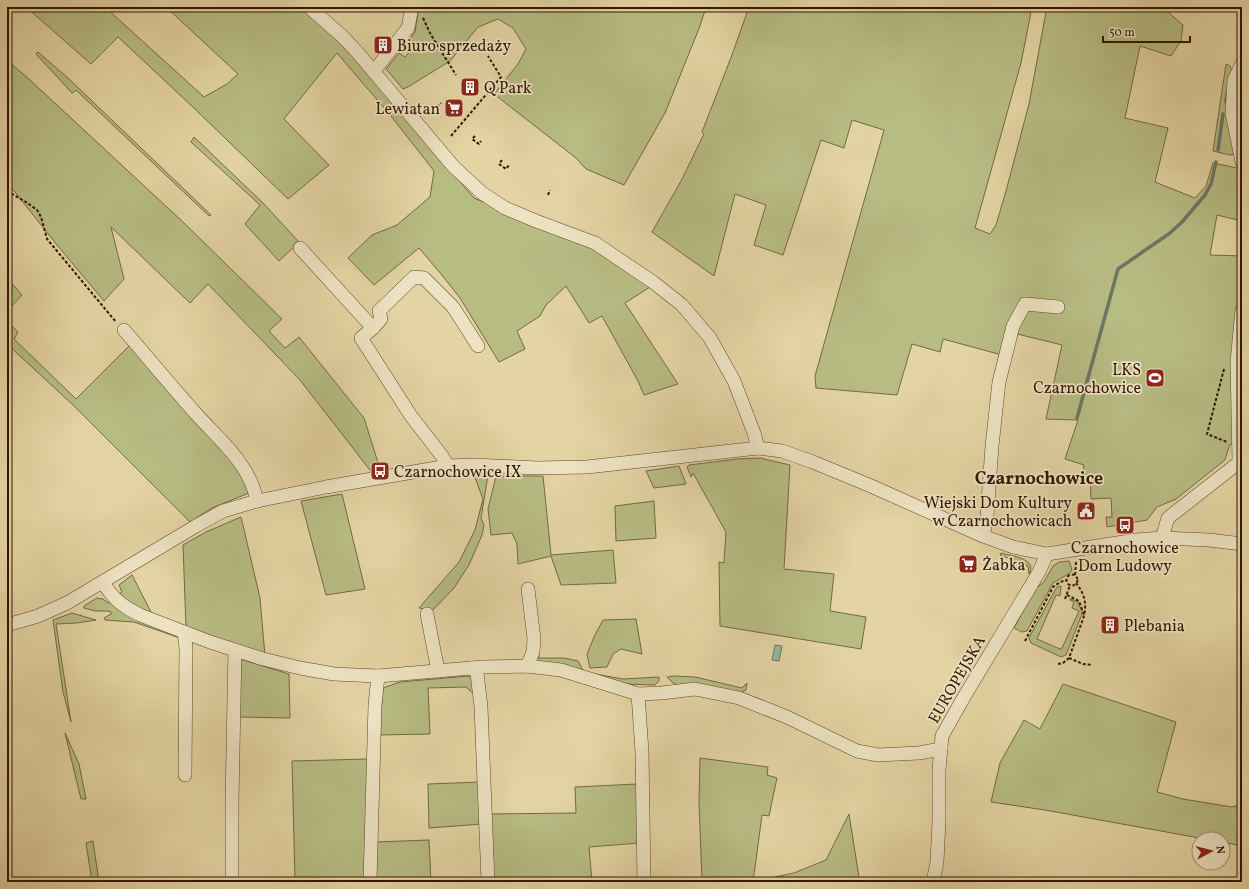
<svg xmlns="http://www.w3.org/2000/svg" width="1249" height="889" viewBox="0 0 1249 889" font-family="Vollkorn,serif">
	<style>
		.green { fill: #b7bc83; stroke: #746842 }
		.water { fill: #95b8a5; stroke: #6d7763 }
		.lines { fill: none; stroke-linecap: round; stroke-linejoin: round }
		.stream { stroke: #6d7763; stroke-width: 3.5 }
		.minor-casing { stroke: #5e4529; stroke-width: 14 }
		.path { stroke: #321500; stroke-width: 2; stroke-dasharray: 3 2; stroke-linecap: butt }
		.minor { stroke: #ede3c3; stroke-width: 13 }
		.labels { text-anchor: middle; stroke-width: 3.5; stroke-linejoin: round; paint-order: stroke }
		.poi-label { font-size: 16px; fill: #321500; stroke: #ede3c3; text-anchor: start }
		.street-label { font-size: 16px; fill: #321500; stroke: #ede3c3 }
		.quarter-label { font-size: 18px; font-weight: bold; fill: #321500; stroke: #ede3c3 }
	</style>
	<rect width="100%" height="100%" fill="#e4d4a3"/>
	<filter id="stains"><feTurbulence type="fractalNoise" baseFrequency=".005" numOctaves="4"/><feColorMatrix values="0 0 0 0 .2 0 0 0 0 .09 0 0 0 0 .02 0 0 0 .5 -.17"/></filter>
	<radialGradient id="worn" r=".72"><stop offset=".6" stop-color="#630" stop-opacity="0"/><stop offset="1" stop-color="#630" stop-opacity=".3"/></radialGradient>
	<g class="green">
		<path d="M 26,7 L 105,7 L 204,97 L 227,84 L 238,74 L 166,7 L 301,7 L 343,45 L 474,198 L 607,255 L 650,287 L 625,303 L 678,384 L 644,395 L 638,381 L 602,316 L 589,323 L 566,286 L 546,305 L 540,316 L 517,331 L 525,349 L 499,362 L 460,298 L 441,274 L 419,248 L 374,285 L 348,258 L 372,235 L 397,225 L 430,197 L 434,171 L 391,116 L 337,53 L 284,119 L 329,165 L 288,199 L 194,108 L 118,37 L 91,64 Z"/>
		<path d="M 419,7 L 706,7 L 700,26 L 665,113 L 624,185 L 586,169 L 576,158 L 494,94 L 518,64 L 526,49 L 513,28 L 498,19 L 478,27 L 450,61 L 408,87 L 403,89 L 386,69 L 399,53 L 405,57 L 416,44 L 410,39 L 415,32 Z"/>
		<path d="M 749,7 L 1032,7 L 1021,63 L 975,228 L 990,234 L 996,225 L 1006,191 L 1029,104 L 1047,7 L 1166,7 L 1169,13 L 1183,25 L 1181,41 L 1171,56 L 1140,46 L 1125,118 L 1168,128 L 1155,182 L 1195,198 L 1206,186 L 1213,163 L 1237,168 L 1242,186 L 1242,221 L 1217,215 L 1210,255 L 1242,256 L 1242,296 L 1235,361 L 1235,445 L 1230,444 L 1225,460 L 1176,499 L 1157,507 L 1147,520 L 1107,527 L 1106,517 L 1112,517 L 1111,498 L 1091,499 L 1090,476 L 1083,473 L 1084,465 L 1065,459 L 1078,420 L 1046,419 L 1062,345 L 1009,332 L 1002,355 L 943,339 L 940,352 L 912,344 L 897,395 L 816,388 L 815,376 L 884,130 L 852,120 L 844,148 L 821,140 L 783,255 L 754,245 L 766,205 L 735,194 L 714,276 L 652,232 L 681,181 L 704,134 L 702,132 L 732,55 Z"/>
		<path d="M 38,52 L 69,79 L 211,215 L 209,216 L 76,90 L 72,93 L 36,54 Z"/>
		<path d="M 7,60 L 30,80 L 183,222 L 282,319 L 269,331 L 285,348 L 299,337 L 364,418 L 381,472 L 373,474 L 300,380 L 208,284 L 190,303 L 111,227 L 124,279 L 104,301 L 57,245 L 7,182 Z"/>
		<path d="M 1226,64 L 1230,66 L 1232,72 L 1236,154 L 1230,155 L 1213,151 Z"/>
		<path d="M 194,137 L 263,203 L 299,242 L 279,261 L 245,224 L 260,205 L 191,142 Z"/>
		<path d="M 7,278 L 22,295 L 7,311 Z"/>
		<path d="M 7,321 L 18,332 L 14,339 L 76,399 L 131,344 L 245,471 L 249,493 L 212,508 L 190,522 L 72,404 L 7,344 Z"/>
		<path d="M 760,458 L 790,465 L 784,569 L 834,574 L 830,611 L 866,617 L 861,649 L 720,626 L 719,562 L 724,563 L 726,532 L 693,473 L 691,477 L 687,467 L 689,465 L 737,459 Z"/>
		<path d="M 679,466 L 686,484 L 654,488 L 646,471 Z"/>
		<path d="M 474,475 L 488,475 L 481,518 L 484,525 L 482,535 L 469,565 L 454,588 L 433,610 L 419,608 L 459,562 L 475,530 L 483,499 Z"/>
		<path d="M 496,476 L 543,476 L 551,555 L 613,550 L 616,583 L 561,585 L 551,556 L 518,564 L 517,544 L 512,533 L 491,535 L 488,509 Z"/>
		<path d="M 342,494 L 365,589 L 326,595 L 301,501 Z"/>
		<path d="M 654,501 L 656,538 L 616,541 L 615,506 Z"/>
		<path d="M 241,517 L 260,598 L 265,656 L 186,627 L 183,545 L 206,532 Z"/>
		<path d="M 1001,553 C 1011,556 1038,558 1029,574 L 1028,566 L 1000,555 Z"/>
		<path d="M 1069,561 L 1072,570 L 1070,573 L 1053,583 L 1027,631 L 1022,632 L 1014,628 L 1035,589 L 1044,582 L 1053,566 L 1059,562 Z"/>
		<path d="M 132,575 L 153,616 L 118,595 L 122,592 L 119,585 Z"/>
		<path d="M 1061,586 L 1060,596 L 1056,595 L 1037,639 L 1060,649 L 1062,648 L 1079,611 L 1072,608 L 1074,602 L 1070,600 L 1070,599 L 1077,601 L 1082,611 L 1082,614 L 1066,655 L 1061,657 L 1031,643 L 1029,638 L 1055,590 L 1057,587 Z"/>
		<path d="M 97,598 L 103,599 L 108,603 L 110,602 L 120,611 L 183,639 L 134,622 L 105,620 L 104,618 L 111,614 L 111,612 L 107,611 L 95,611 L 84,608 L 84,606 Z"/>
		<path d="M 72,613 L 96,620 L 77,623 L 56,624 L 71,722 L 63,692 L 53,620 Z"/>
		<path d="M 636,619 L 642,654 L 621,649 L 613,654 L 607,667 L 590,668 L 587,654 L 594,637 L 603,620 Z"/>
		<path d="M 538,648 L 539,658 L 564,658 L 578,661 L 584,672 L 623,679 L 659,677 L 659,681 L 655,685 L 625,684 L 538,663 L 536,660 Z"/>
		<path d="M 240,659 L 289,674 L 290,718 L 238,717 Z"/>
		<path d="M 468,676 L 471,677 L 476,696 L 466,687 L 428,688 L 430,734 L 379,735 L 383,688 L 400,682 Z"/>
		<path d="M 674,676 L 695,677 L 742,688 L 747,683 L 746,690 L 740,693 L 678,685 L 673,683 L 667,677 Z"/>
		<path d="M 1063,684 L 1176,722 L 1157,792 L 1183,799 L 1232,807 L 1242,804 L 1242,846 L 1223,842 L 1223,839 L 1205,839 L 1045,810 L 991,802 L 1000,763 L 1024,720 L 1040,729 Z"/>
		<path d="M 65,733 L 79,764 L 86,799 L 81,799 Z"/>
		<path d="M 700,758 L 768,767 L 767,775 L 777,778 L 769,816 L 762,815 L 753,882 L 702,882 L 699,803 Z"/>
		<path d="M 368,759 L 367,882 L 295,882 L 292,761 Z"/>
		<path d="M 480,782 L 482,824 L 429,828 L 428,784 Z"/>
		<path d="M 637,784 L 640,843 L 589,847 L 592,882 L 494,882 L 491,814 L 576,813 L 575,787 Z"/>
		<path d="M 849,814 L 859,877 L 859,882 L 769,882 L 770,878 L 794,873 L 826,860 Z"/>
		<path d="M 429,840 L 431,882 L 376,882 L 376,842 Z"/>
		<path d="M 93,841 L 99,882 L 92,882 L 86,843 Z"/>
	</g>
	<path class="water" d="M 775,645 L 782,646 L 779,661 L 772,660 Z"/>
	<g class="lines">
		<g class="stream">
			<path d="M 1226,102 L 1227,93"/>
			<path d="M 1218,150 L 1223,114"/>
			<path d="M 1077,418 L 1118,269 L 1170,233 L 1182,222 L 1205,195 L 1211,184 L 1216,162"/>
		</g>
		<defs>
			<g id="minor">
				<path d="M 309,7 L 342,36 L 358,53 L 453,166 L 482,193 L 505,208 L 536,221 L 595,243 L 653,282 L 682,305 L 710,338 L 734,381 L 754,433 L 758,448"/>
				<path d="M 1242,64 L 1234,80 L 1232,113 L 1242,162"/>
				<path d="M 374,71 L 408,28 L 412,7"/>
				<path d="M 300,248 L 373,328 L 361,338 L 411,416 L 442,456 L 448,466"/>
				<path d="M 373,328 L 381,319 L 379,311 L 414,277 L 424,278 L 453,307 L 478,346"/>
				<path d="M 124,330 C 149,359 173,388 198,416 C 222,442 250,465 257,501"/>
				<path d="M 1239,462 L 1237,362 L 1242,310"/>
				<path d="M 983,536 L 987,516 L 992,446 L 999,382 L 1013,326 L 1025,304 L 1058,307"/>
				<path d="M 1162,538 L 1168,518 L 1242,460"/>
				<path d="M 103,582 C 112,598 123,607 140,615 L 210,642 L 263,659 L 300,668 L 334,674 L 378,676 L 483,667 L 527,666 L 561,670 L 638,694 L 662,693 L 695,689 L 739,698 L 787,717 L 857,751 L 878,755 L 919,753 L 941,749"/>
				<path d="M 427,614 L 438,671"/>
				<path d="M 7,625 L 38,616 L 67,603 L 196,526 L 223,511 L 257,501 L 326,487 L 448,466 L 474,465 L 537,468 L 587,467 L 758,448 L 782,451 L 813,462 L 871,486 L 983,536 L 1013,547 L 1047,554 L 1136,540 L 1162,538 L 1209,540 L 1242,544"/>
				<path d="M 184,632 L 186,648 L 185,775"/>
				<path d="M 527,666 L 533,652 L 534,639 L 528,589"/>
				<path d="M 472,668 L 477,673 L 481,707 L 488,882"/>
				<path d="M 638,694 L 642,752 L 644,882"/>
				<path d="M 232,882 L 232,801 L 235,650"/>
				<path d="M 370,882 L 375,705 L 378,676"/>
				<path d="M 933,882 L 937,862 L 939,821 L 939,770 L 942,736 L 964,697 L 1039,572 L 1047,554"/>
			</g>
		</defs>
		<use href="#minor" class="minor-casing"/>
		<g class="path">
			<path d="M 423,18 L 431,35 L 456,75"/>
			<path d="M 437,107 L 441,103"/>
			<path d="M 451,136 L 501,77 L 488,56"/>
			<path d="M 475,136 L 472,139 L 479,144 L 481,141"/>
			<path d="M 502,160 L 499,164 L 506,169 L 509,165"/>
			<path d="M 7,191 L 26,202 L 37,210 L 41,217 L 47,239 L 116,322"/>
			<path d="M 548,195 L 550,190"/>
			<path d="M 1224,369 L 1207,434 L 1227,442"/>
			<circle cx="1072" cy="580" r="5.5"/>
			<path d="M 1075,575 L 1076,562"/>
			<path d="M 1067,595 L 1079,601 L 1084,615"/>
			<path d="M 1065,599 L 1070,585"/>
			<path d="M 1025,641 L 1053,587 L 1060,582 L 1067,580"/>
			<path d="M 1069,658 L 1083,664 L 1092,665"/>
			<path d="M 1058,664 L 1063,663 L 1069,658 L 1084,616 C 1087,603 1084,593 1076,583"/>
		</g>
		<use href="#minor" class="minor"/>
	</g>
	<defs>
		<symbol id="building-square" viewBox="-11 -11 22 22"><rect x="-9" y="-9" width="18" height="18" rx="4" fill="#8f2418" stroke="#ede3c3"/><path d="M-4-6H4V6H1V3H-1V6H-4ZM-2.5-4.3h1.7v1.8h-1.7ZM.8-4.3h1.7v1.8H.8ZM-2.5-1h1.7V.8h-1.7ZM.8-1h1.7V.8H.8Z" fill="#fff"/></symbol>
		<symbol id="supermarket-square" viewBox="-11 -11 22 22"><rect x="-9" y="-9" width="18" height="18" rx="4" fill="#8f2418" stroke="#ede3c3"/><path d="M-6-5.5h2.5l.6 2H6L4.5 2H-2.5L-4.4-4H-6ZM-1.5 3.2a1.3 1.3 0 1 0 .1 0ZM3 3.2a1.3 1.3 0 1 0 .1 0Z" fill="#fff"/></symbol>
		<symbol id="stadium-square" viewBox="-11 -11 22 22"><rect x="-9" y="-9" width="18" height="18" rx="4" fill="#8f2418" stroke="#ede3c3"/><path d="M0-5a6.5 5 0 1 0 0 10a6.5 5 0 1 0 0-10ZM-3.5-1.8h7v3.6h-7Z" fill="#fff"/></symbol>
		<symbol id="bus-square" viewBox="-11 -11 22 22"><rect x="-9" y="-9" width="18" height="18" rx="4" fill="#8f2418" stroke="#ede3c3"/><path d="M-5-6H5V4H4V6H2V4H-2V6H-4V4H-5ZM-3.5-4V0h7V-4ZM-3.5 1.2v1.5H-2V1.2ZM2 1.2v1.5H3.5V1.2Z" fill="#fff"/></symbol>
		<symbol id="civic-square" viewBox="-11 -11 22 22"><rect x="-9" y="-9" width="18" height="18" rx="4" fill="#8f2418" stroke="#ede3c3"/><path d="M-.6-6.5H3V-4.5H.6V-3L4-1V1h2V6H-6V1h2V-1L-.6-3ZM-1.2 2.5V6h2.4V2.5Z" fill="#fff"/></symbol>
	</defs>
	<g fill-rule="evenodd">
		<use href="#building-square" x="372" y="34" width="22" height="22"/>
		<use href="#building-square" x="459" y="76" width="22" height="22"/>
		<use href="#supermarket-square" x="443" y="97" width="22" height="22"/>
		<use href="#stadium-square" x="1144" y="367" width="22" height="22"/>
		<use href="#bus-square" x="369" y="460" width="22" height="22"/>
		<use href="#civic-square" x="1075" y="500" width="22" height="22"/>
		<use href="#bus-square" x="1114" y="514" width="22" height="22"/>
		<use href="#supermarket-square" x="957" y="553" width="22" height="22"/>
		<use href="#building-square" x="1099" y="614" width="22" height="22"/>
	</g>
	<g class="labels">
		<g class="poi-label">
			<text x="397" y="51">Biuro sprzedaży</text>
			<text x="484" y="93">Q Park</text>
			<text x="440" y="114" text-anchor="end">Lewiatan</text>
			<text x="1141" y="375" text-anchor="end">LKS<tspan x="1141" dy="18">Czarnochowice</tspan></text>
			<text x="394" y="477">Czarnochowice IX</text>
			<text x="1072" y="508" text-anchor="end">Wiejski Dom Kultury<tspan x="1072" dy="18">w Czarnochowicach</tspan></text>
			<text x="1125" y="553" text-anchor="middle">Czarnochowice<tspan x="1125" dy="18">Dom Ludowy</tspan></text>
			<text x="982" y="570">Żabka</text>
			<text x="1124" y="631">Plebania</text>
		</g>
		<g class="street-label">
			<text transform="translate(956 679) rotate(-60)" y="6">EUROPEJSKA</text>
		</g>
		<g class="quarter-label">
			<text x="1039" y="484">Czarnochowice</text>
		</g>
	</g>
	<rect width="1249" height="889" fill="none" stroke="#e4d4a3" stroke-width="24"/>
	<rect x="8" y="8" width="1233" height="873" fill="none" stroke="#321500" stroke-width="2"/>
	<rect x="12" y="12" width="1225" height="865" fill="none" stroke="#321500"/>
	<g transform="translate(1211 851) rotate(83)"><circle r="19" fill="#ede3c3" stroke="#a29175"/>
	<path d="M0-3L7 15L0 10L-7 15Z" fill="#8f2418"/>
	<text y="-6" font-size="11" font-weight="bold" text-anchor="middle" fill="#321500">N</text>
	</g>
	<path d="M1103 36v6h87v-6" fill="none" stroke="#321500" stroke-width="2"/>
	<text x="1109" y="36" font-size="12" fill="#321500" stroke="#ede3c3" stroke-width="3" paint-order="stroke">50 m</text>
	<rect width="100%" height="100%" filter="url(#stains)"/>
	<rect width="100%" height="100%" fill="url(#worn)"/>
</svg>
